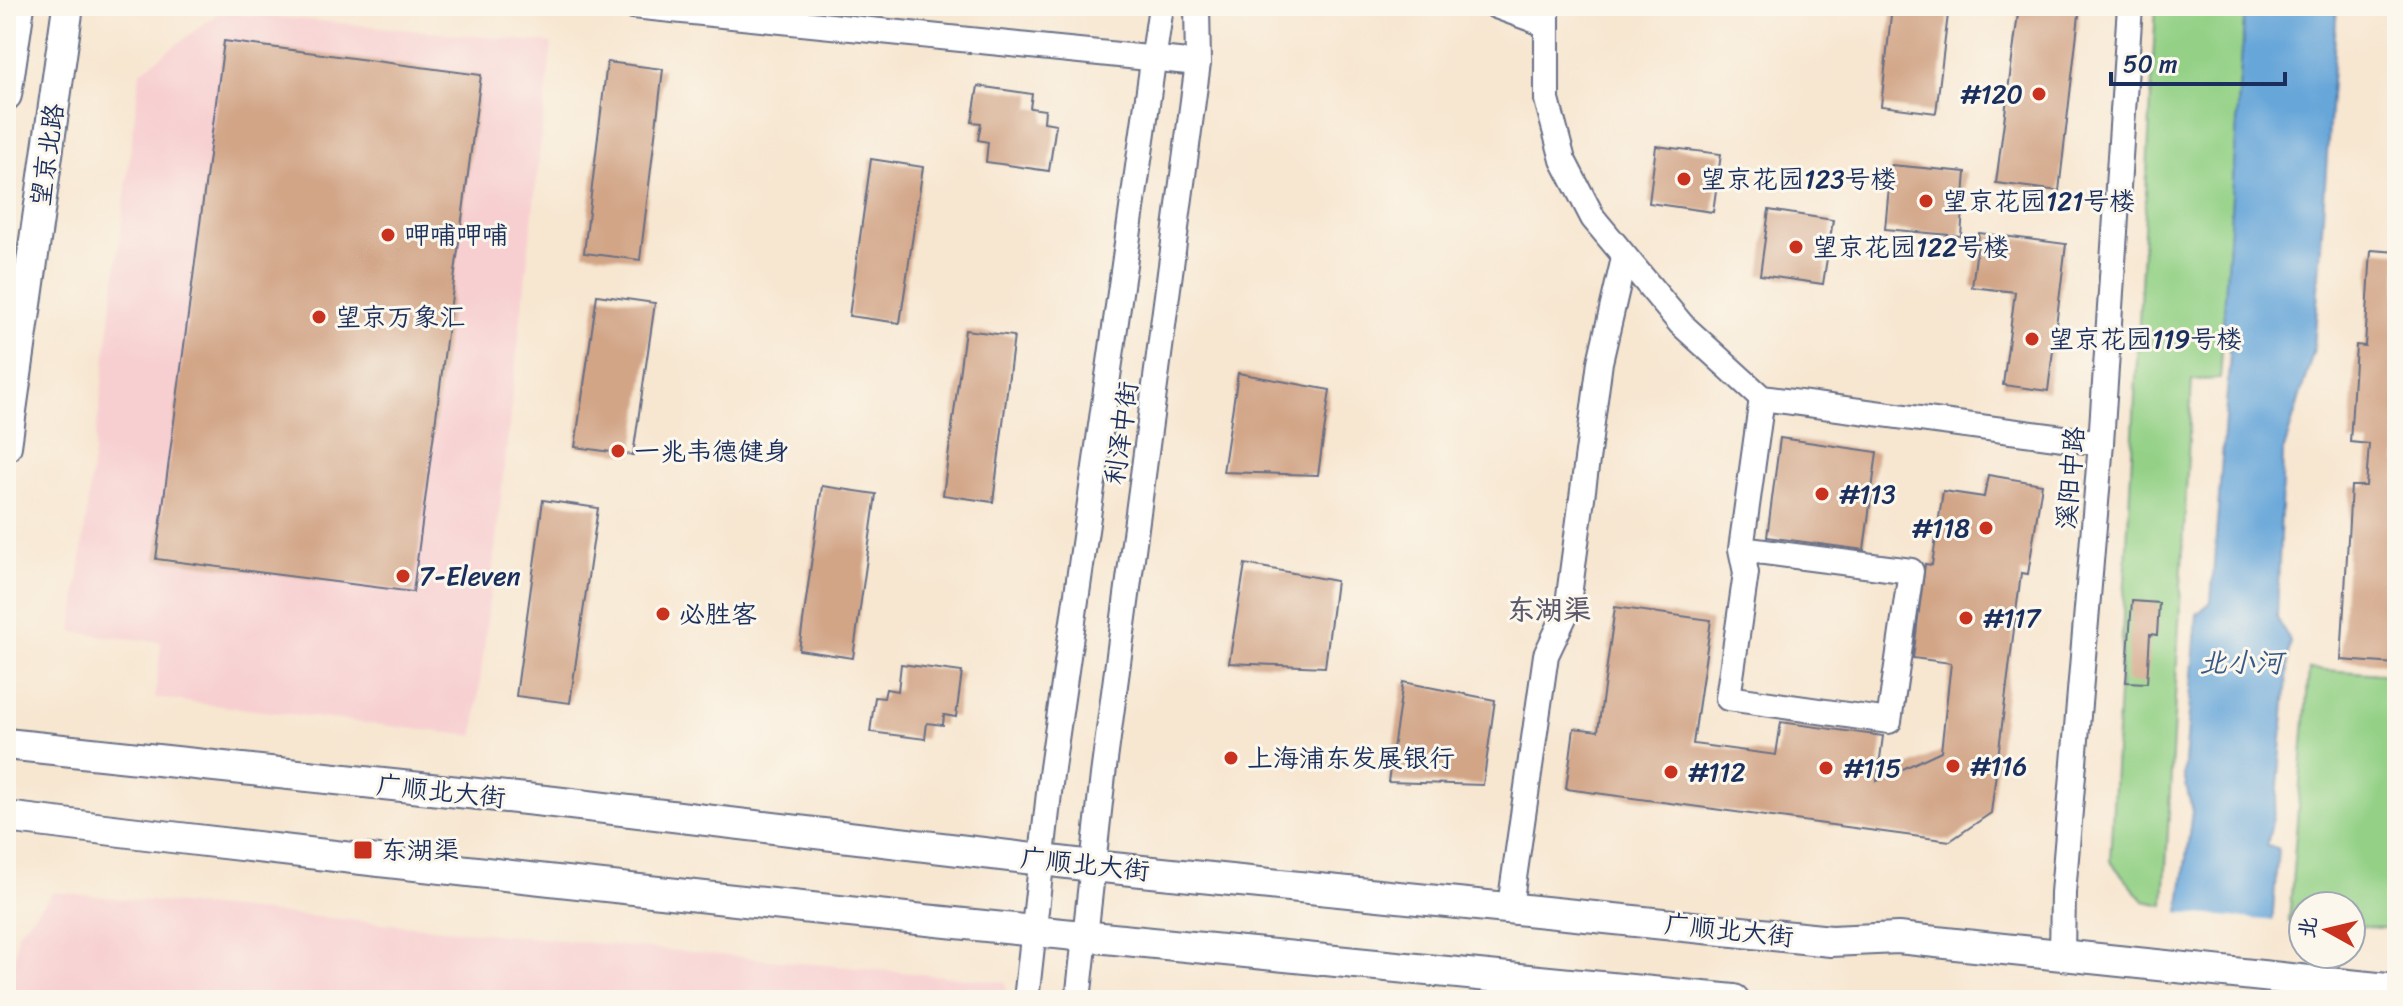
<svg xmlns="http://www.w3.org/2000/svg" width="2403" height="1006" viewBox="0 0 2403 1006" font-family="Sriracha,'LXGW WenKai TC',sans-serif">
	<style>
		.built { fill: #f7cfd0 }
		.green { fill: #94d187; stroke: #588072; stroke-width: 2 }
		.water { fill: #66a6d9; stroke: #406a9c; stroke-width: 2 }
		.pier { fill: #f7e6d0 }
		.building { fill: #d2a587 }
		.lines { fill: none; stroke-linecap: round; stroke-linejoin: round }
		.minor-casing { stroke: #686f86; stroke-width: 28 }
		.major-casing { stroke: #686f86; stroke-width: 34 }
		.minor { stroke: #fff; stroke-width: 24 }
		.major { stroke: #fff; stroke-width: 30 }
		.poi-dot { fill: #c8321e; stroke: #fbf7ec; stroke-width: 3 }
		.labels { text-anchor: middle; stroke-width: 6; stroke-linejoin: round; paint-order: stroke }
		.poi-label { font-size: 26px; fill: #1b2f5e; stroke: #fbf7ec; text-anchor: start }
		.street-label { font-size: 26px; fill: #1b2f5e; stroke: #fbf7ec }
		.neighbourhood-label { font-size: 28px; font-weight: bold; fill: #5b586c; stroke: #fbf7ec }
		.water-label { font-size: 28px; font-style: italic; fill: #355989; stroke: #fbf7ec }
	</style>
	<rect width="100%" height="100%" fill="#fbf7ec"/>
	<filter id="ink" filterUnits="userSpaceOnUse"><feTurbulence type="fractalNoise" baseFrequency=".0125" numOctaves="2"/><feDisplacementMap in="SourceGraphic" scale="16" xChannelSelector="R" yChannelSelector="G"/><feConvolveMatrix kernelMatrix="1 2 1 2 8 2 1 2 1" color-interpolation-filters="sRGB"/></filter>
	<filter id="wash" filterUnits="userSpaceOnUse"><feTurbulence type="fractalNoise" baseFrequency=".006" numOctaves="4" result="noise"/><feDisplacementMap in="SourceGraphic" scale="32" xChannelSelector="R" yChannelSelector="G"/><feGaussianBlur stdDeviation="1.8" result="paint"/><feColorMatrix in="noise" values="0 0 0 0 0 0 0 0 0 0 0 0 0 0 0 0 0 1.4 0 .05"/><feComposite in="paint" operator="in"/></filter>
	<g filter="url(#wash)">
		<rect width="100%" height="100%" fill="#f7e6d0"/>
		<g class="built">
			<path d="M 220,12 L 552,43 L 474,736 L 155,698 L 161,642 L 72,632 L 140,72 Z"/>
			<path d="M 53,892 L 1006,982 L 1005,1000 L 10,1000 L 18,932 Z"/>
		</g>
		<g class="green">
			<path d="M 2156,6 L 2245,6 L 2220,379 L 2192,380 L 2164,905 L 2144,901 L 2110,861 Z"/>
			<path d="M 2309,669 L 2397,675 L 2397,929 L 2351,926 L 2351,906 L 2303,906 L 2303,923 L 2289,922 Z"/>
		</g>
		<path class="water" d="M 2245,6 L 2337,6 L 2314,349 L 2283,453 L 2277,618 L 2290,641 L 2277,799 L 2267,846 L 2278,848 L 2266,1000 L 2168,1000 L 2192,811 L 2184,775 L 2197,614 L 2211,602 L 2230,353 L 2222,340 Z"/>
		<path class="pier" d="M 2176,912 L 2276,921 L 2270,1000 L 2164,1000 Z"/>
		<g id="blocks">
			<g class="building">
				<path d="M 1892,6 L 1949,6 L 1936,113 L 1881,106 Z"/>
				<path d="M 2019,6 L 2080,6 L 2059,191 L 1996,183 Z"/>
				<path d="M 224,41 L 481,75 L 413,592 L 156,559 Z"/>
				<path d="M 607,62 L 663,69 L 640,260 L 584,253 Z"/>
				<path d="M 978,86 L 1032,94 L 1030,108 L 1045,110 L 1044,122 L 1056,124 L 1049,171 L 986,162 L 988,142 L 978,140 L 981,123 L 972,122 Z"/>
				<path d="M 1656,146 L 1721,154 L 1713,212 L 1649,203 Z"/>
				<path d="M 871,159 L 923,167 L 900,323 L 849,316 Z"/>
				<path d="M 1891,165 L 1966,172 L 1961,236 L 1885,229 Z"/>
				<path d="M 1769,210 L 1833,220 L 1823,284 L 1760,275 Z"/>
				<path d="M 1979,233 L 2066,244 L 2048,391 L 2003,385 L 2015,292 L 1972,287 Z"/>
				<path d="M 2371,250 L 2397,252 L 2397,664 L 2341,660 L 2351,486 L 2366,486 L 2369,444 L 2350,442 L 2356,345 L 2365,346 Z"/>
				<path d="M 597,295 L 655,303 L 633,455 L 575,447 Z"/>
				<path d="M 965,330 L 1014,336 L 993,502 L 943,495 Z"/>
				<path d="M 1238,373 L 1330,390 L 1318,475 L 1223,472 Z"/>
				<path d="M 1780,438 L 1877,452 L 1864,550 L 1767,537 Z"/>
				<path d="M 1988,475 L 2042,484 L 2028,574 L 2021,573 L 1991,813 L 1950,841 L 1566,789 L 1574,728 L 1598,731 L 1615,607 L 1711,620 L 1693,744 L 1776,755 L 1781,722 L 1883,736 L 1877,781 L 1941,751 L 1951,663 L 1913,658 L 1925,564 L 1932,565 L 1943,491 L 1984,497 Z"/>
				<path d="M 822,486 L 876,494 L 853,658 L 799,650 Z"/>
				<path d="M 543,500 L 598,508 L 570,703 L 516,696 Z"/>
				<path d="M 1245,564 L 1336,581 L 1325,667 L 1229,663 Z"/>
				<path d="M 2132,601 L 2159,603 L 2157,635 L 2150,634 L 2147,683 L 2126,682 Z"/>
				<path d="M 901,664 L 962,672 L 956,717 L 944,715 L 943,725 L 927,723 L 925,739 L 870,732 L 875,697 L 884,698 L 886,689 L 898,691 Z"/>
				<path d="M 1403,682 L 1495,700 L 1483,785 L 1388,782 Z"/>
			</g>
		</g>
	</g>
	<g filter="url(#ink)">
		<use href="#blocks" fill-opacity="0" stroke="#686f86" stroke-width="2"/>
		<g class="lines">
			<defs>
				<g id="minor">
					<path d="M 633,6 L 1198,63"/>
					<path d="M 1496,6 L 1545,24"/>
					<path d="M 1547,6 L 1547,100 L 1563,160 L 1593,218 L 1681,324 L 1762,398 L 2101,443"/>
					<path d="M 1741,549 L 1911,571 L 1889,721 L 1728,698 L 1746,573 L 1741,549 L 1762,398"/>
					<path d="M 1510,906 L 1546,655 L 1567,611 L 1600,362 L 1624,258"/>
					<path d="M 2062,955 L 2063,893 L 2101,443 L 2130,6"/>
					<path d="M 1026,1000 L 1051,775 L 1161,6"/>
					<path d="M 1078,1000 L 1103,775 L 1198,63 L 1197,6"/>
				</g>
				<g id="major">
					<path d="M 6,95 L 19,6"/>
					<path d="M 6,446 L 68,6"/>
					<path d="M 6,744 L 554,802 L 1093,866 L 1831,941 L 1898,938 L 2397,990"/>
					<path d="M 6,817 C 581,888 1157,944 1734,1000"/>
				</g>
			</defs>
			<use href="#minor" class="minor-casing"/>
			<use href="#major" class="major-casing"/>
			<use href="#minor" class="minor"/>
			<use href="#major" class="major"/>
		</g>
	</g>
	<g class="poi-dot">
		<circle cx="2039" cy="94" r="8"/>
		<circle cx="1684" cy="179" r="8"/>
		<circle cx="1926" cy="201" r="8"/>
		<circle cx="388" cy="235" r="8"/>
		<circle cx="1796" cy="247" r="8"/>
		<circle cx="319" cy="317" r="8"/>
		<circle cx="2032" cy="339" r="8"/>
		<circle cx="618" cy="451" r="8"/>
		<circle cx="1822" cy="494" r="8"/>
		<circle cx="1986" cy="528" r="8"/>
		<circle cx="403" cy="576" r="8"/>
		<circle cx="663" cy="614" r="8"/>
		<circle cx="1966" cy="618" r="8"/>
		<circle cx="1231" cy="758" r="8"/>
		<circle cx="1953" cy="766" r="8"/>
		<circle cx="1826" cy="768" r="8"/>
		<circle cx="1671" cy="772" r="8"/>
		<rect x="353" y="840" width="20" height="20" rx="4"/>
	</g>
	<g class="labels">
		<g class="poi-label">
			<text x="2023" y="103" text-anchor="end">#120</text>
			<text x="1700" y="188">望京花园123号楼</text>
			<text x="1942" y="210">望京花园121号楼</text>
			<text x="404" y="244">呷哺呷哺</text>
			<text x="1812" y="256">望京花园122号楼</text>
			<text x="335" y="326">望京万象汇</text>
			<text x="2048" y="348">望京花园119号楼</text>
			<text x="634" y="460">一兆韦德健身</text>
			<text x="1838" y="503">#113</text>
			<text x="1970" y="537" text-anchor="end">#118</text>
			<text x="419" y="585">7-Eleven</text>
			<text x="679" y="623">必胜客</text>
			<text x="1982" y="627">#117</text>
			<text x="1247" y="767">上海浦东发展银行</text>
			<text x="1969" y="775">#116</text>
			<text x="1842" y="777">#115</text>
			<text x="1687" y="781">#112</text>
			<text x="381" y="859">东湖渠</text>
		</g>
		<g class="street-label">
			<text transform="translate(47 155) rotate(-82)" y="9">望京北路</text>
			<text transform="translate(1121 433) rotate(-82)" y="9">利泽中街</text>
			<text transform="translate(2070 478) rotate(-85)" y="9">溪阳中路</text>
			<text transform="translate(441 791) rotate(6)" y="9">广顺北大街</text>
			<text transform="translate(1085 864) rotate(6)" y="9">广顺北大街</text>
			<text transform="translate(1729 930) rotate(6)" y="9">广顺北大街</text>
		</g>
		<g class="neighbourhood-label">
			<text x="1549" y="619">东湖渠</text>
		</g>
		<g class="water-label">
			<text x="2241" y="672">北小河</text>
		</g>
	</g>
	<rect width="2403" height="1006" fill="none" stroke="#fbf7ec" stroke-width="32"/>
	<g transform="translate(2327 930) rotate(278)"><circle r="38" fill="#fbf7ec" stroke="#a1a7b3" stroke-width="2"/>
	<path d="M0-6L14 30L0 20L-14 30Z" fill="#c8321e"/>
	<text y="-12" font-size="22" font-weight="bold" text-anchor="middle" fill="#1b2f5e">北</text>
	</g>
	<path d="M2111 72v12h174v-12" fill="none" stroke="#1b2f5e" stroke-width="4"/>
	<text x="2123" y="72" font-size="24" fill="#1b2f5e" stroke="#fbf7ec" stroke-width="6" paint-order="stroke">50 m</text>
</svg>
